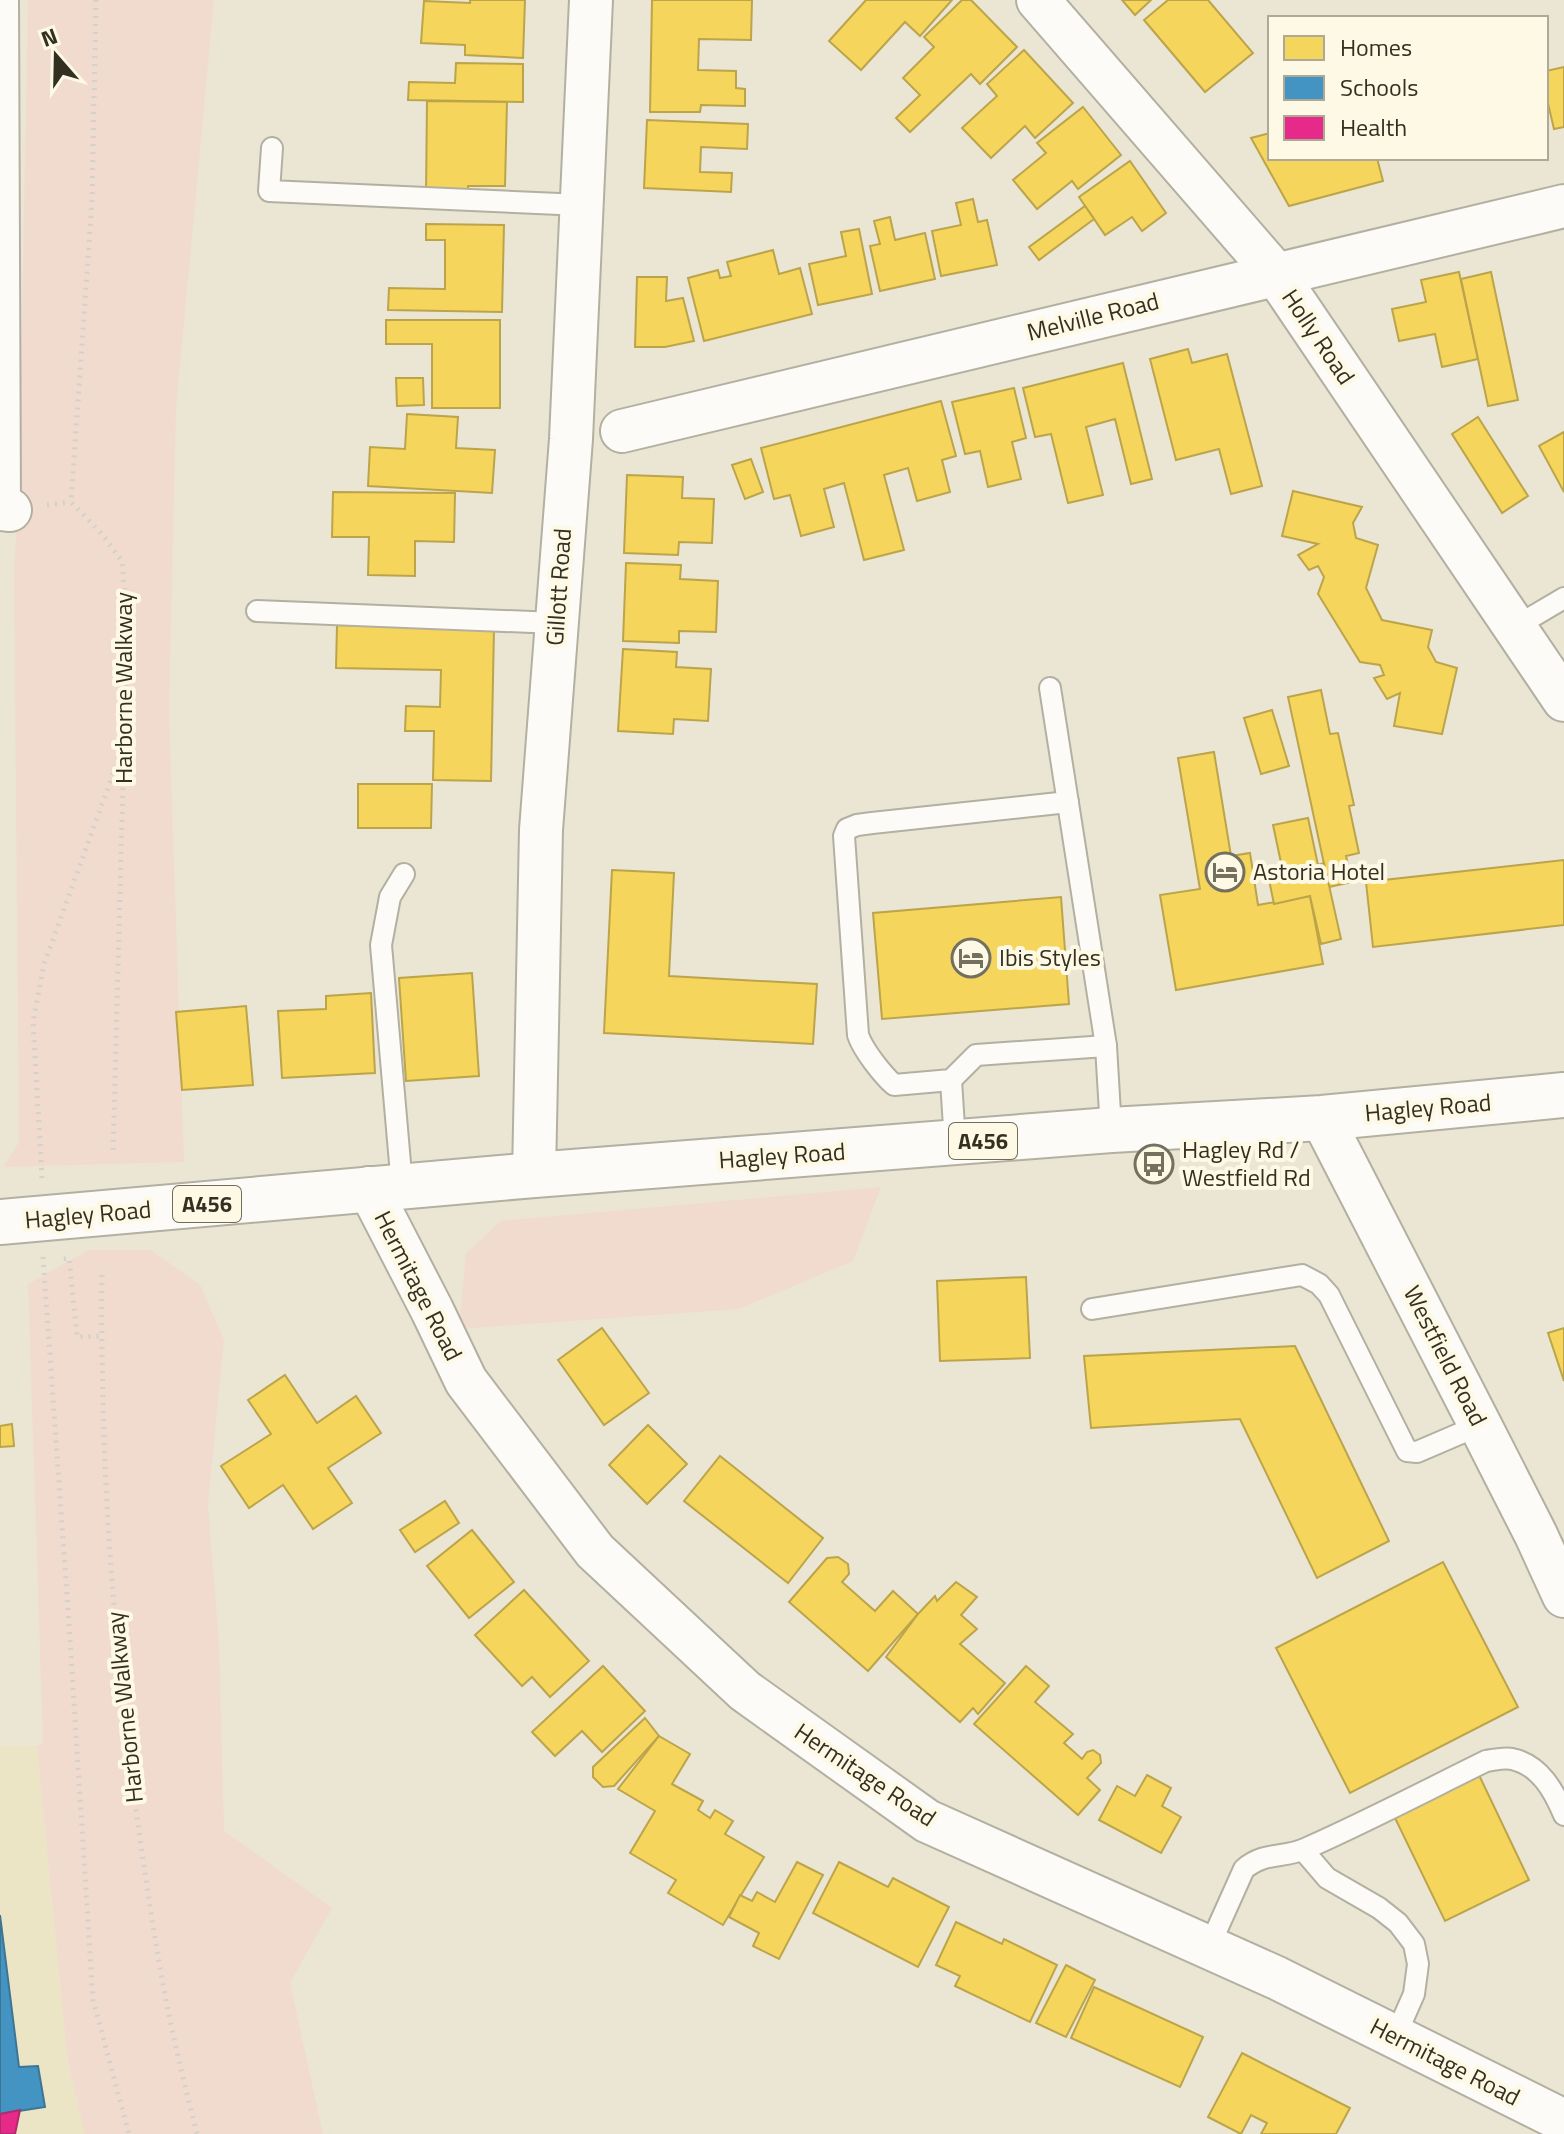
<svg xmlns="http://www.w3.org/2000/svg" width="1564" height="2134" viewBox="0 0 1564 2134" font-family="'Titillium Web',sans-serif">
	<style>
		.built { fill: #ebe4c5 }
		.green { fill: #f1dbce }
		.homes { fill: #f6d55c; stroke: #bca44b; stroke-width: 2 }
		.schools { fill: #4393c3; stroke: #3e7593; stroke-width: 2 }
		.health { fill: #e7298a; stroke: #b12b6b; stroke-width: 2 }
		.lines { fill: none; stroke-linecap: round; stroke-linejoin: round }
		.lane-casing { stroke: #b3b0a1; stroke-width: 24 }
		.street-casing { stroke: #b3b0a1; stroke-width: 46 }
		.highway-casing { stroke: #b3b0a1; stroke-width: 48 }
		.path { stroke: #d2d1cb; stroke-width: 5; stroke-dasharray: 2 6; stroke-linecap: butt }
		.lane { stroke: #fcfbf8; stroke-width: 20 }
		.street { stroke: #fcfbf8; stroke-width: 42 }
		.highway { stroke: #fcfbf8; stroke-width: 44 }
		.labels { text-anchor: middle; stroke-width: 8; stroke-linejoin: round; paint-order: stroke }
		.shield { fill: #fef9e4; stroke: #706c5c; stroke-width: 2 }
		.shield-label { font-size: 22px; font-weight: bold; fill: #333022 }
		.street-label { font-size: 24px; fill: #333022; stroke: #fef9e4 }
		.poi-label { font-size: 24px; fill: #333022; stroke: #fef9e4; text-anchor: start }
	</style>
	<rect width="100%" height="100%" fill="#eae6d3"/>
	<path class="built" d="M 0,1746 L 37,1746 L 68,2063 L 85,2134 L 0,2134 Z"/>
	<g class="green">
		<path d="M 28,0 L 214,0 L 176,408 L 169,712 L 184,1162 L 4,1167 L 19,1142 L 14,569 L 19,490 Z"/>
		<path d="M 881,1187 L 853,1261 L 739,1309 L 459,1329 L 466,1253 L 501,1221 Z"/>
		<path d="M 89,1250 L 151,1250 L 200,1285 L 224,1340 L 208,1504 L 219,1644 L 224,1831 L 332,1908 L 290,1983 L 323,2134 L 85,2134 L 68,2063 L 37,1746 L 43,1744 L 28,1284 Z"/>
	</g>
	<g class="homes">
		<path d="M 470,0 L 525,0 L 523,58 L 465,55 L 465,45 L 421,43 L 424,1 L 470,3 Z"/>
		<path d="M 652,0 L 752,0 L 751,40 L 699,39 L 698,70 L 736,71 L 736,88 L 745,89 L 745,106 L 701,105 L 700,112 L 650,112 Z"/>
		<path d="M 866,0 L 952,0 L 920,36 L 905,22 L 861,70 L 829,41 Z"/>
		<path d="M 962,0 L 971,0 L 1017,47 L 980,84 L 971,74 L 910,132 L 896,118 L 920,95 L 903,78 L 934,47 L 924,37 Z"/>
		<path d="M 1122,0 L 1151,0 L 1135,15 Z"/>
		<path d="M 1168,0 L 1208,0 L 1253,53 L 1205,92 L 1144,20 Z"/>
		<path d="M 1024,50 L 1073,103 L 1035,138 L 1025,126 L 991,158 L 962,128 L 997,96 L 987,84 Z"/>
		<path d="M 456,63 L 523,64 L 523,102 L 408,100 L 409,82 L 455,83 Z"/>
		<path d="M 1564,67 L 1564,127 L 1554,129 L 1546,95 L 1546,71 Z"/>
		<path d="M 427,101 L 507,102 L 505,186 L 468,186 L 468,196 L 426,195 Z"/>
		<path d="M 1083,107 L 1121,155 L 1078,189 L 1072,181 L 1037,209 L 1013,180 L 1046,153 L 1037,143 Z"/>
		<path d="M 647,120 L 748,124 L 747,149 L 701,147 L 700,172 L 732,173 L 731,192 L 644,188 Z"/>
		<path d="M 1270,133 L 1270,158 L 1377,158 L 1383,181 L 1289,206 L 1251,138 Z"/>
		<path d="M 1130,161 L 1166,213 L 1142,231 L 1132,217 L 1105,235 L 1079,197 Z"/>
		<path d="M 973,199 L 978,222 L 987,220 L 997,265 L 941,276 L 932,231 L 961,225 L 956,203 Z"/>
		<path d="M 1085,206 L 1094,219 L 1039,260 L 1029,247 Z"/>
		<path d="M 890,217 L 895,240 L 925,233 L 935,279 L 880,291 L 870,246 L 880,244 L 874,221 Z"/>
		<path d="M 426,224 L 504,225 L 502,312 L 388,310 L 389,288 L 445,289 L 445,240 L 426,240 Z"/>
		<path d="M 859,229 L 872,294 L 818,305 L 809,264 L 846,256 L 841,232 Z"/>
		<path d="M 773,250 L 779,274 L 800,268 L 812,314 L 704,341 L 688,278 L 718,270 L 720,278 L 731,276 L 727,262 Z"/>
		<path d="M 1459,272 L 1478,359 L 1442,367 L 1435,334 L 1399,341 L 1392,309 L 1426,302 L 1421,280 Z"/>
		<path d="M 1491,272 L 1518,400 L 1488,406 L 1461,279 Z"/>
		<path d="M 637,277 L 667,277 L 666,301 L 683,298 L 694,341 L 665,347 L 635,347 Z"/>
		<path d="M 386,320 L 500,320 L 500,408 L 432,408 L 432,344 L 386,344 Z"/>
		<path d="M 1188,349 L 1192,363 L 1227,354 L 1262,486 L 1231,494 L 1219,449 L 1176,460 L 1150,359 Z"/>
		<path d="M 1123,363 L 1152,479 L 1131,484 L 1115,419 L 1086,427 L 1103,495 L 1068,503 L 1051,434 L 1035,437 L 1023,388 Z"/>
		<path d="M 396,378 L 423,378 L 424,405 L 397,406 Z"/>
		<path d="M 1014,388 L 1026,438 L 1012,442 L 1021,479 L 988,487 L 980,451 L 965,454 L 952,402 Z"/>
		<path d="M 941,401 L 956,456 L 942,460 L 950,492 L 917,501 L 908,468 L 884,475 L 904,550 L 864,560 L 844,483 L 824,489 L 834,527 L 801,536 L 790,495 L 774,499 L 761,448 Z"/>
		<path d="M 407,414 L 458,417 L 456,448 L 495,450 L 492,493 L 368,486 L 370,447 L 405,449 Z"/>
		<path d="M 1478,417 L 1528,496 L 1502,513 L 1452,434 Z"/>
		<path d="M 1564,432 L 1564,492 L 1539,446 Z"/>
		<path d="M 751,459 L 763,492 L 745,499 L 732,465 Z"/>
		<path d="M 627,475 L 683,477 L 682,498 L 714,499 L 712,543 L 679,542 L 678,555 L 624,553 Z"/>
		<path d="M 1293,491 L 1362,507 L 1353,523 L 1356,538 L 1378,545 L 1366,588 L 1382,620 L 1432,630 L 1428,647 L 1436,662 L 1457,668 L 1442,734 L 1394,726 L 1400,693 L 1387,699 L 1374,678 L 1384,675 L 1380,665 L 1360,662 L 1318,594 L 1324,577 L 1318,566 L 1309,570 L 1298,555 L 1318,544 L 1282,536 Z"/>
		<path d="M 333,492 L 455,493 L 454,542 L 415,541 L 415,576 L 368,575 L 369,537 L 332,537 Z"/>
		<path d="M 626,563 L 681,565 L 680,579 L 718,581 L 716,632 L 679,631 L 679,643 L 623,641 Z"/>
		<path d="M 337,625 L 494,628 L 491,781 L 433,780 L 434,731 L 405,731 L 406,706 L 440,707 L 441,670 L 336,668 Z"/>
		<path d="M 623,649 L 677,652 L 676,667 L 711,669 L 708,721 L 674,719 L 673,734 L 618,731 Z"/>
		<path d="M 1321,690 L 1330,734 L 1338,733 L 1354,805 L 1349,806 L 1359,853 L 1346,856 L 1352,882 L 1329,887 L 1288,697 Z"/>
		<path d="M 1272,710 L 1289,766 L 1261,774 L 1244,718 Z"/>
		<path d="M 1214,752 L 1231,856 L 1250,853 L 1258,905 L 1310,896 L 1323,964 L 1176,990 L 1160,895 L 1200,889 L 1178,758 Z"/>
		<path d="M 358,784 L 432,784 L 431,828 L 358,828 Z"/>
		<path d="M 1308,818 L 1318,865 L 1324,863 L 1341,939 L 1321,944 L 1310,896 L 1274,904 L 1268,875 L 1283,872 L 1273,825 Z"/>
		<path d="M 1564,860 L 1564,925 L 1373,947 L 1366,882 Z"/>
		<path d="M 612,870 L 674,873 L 669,976 L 817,984 L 813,1044 L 604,1033 Z"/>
		<path d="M 1061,897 L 1069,1004 L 882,1019 L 873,913 Z"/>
		<path d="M 472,973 L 479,1076 L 406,1081 L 399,978 Z"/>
		<path d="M 371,993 L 375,1073 L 282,1078 L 278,1011 L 326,1009 L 326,996 Z"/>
		<path d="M 246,1006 L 253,1085 L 182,1090 L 176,1012 Z"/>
		<path d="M 1026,1277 L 1030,1358 L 940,1361 L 937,1281 Z"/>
		<path d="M 602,1328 L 649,1393 L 604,1425 L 558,1360 Z"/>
		<path d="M 1564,1328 L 1564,1381 L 1548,1333 Z"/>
		<path d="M 1295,1346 L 1389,1541 L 1317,1578 L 1240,1419 L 1091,1428 L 1084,1356 Z"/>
		<path d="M 285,1375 L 317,1423 L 356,1396 L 381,1433 L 328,1468 L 352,1503 L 313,1529 L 283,1485 L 249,1508 L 221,1466 L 271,1434 L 248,1400 Z"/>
		<path d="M 12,1424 L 14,1446 L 0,1447 L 0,1426 Z"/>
		<path d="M 648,1425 L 687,1464 L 647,1504 L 609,1465 Z"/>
		<path d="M 720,1456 L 823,1538 L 788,1583 L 684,1501 Z"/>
		<path d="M 445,1501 L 459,1523 L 415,1552 L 400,1530 Z"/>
		<path d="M 472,1530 L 514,1582 L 469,1618 L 427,1566 Z"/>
		<path d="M 838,1557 L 848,1564 L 849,1574 L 842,1582 L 875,1611 L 893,1591 L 918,1614 L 868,1671 L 789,1602 L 827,1558 Z"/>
		<path d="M 1443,1562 L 1518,1707 L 1350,1793 L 1276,1648 Z"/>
		<path d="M 956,1582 L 977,1597 L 961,1615 L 977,1629 L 960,1644 L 1005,1683 L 978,1714 L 973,1708 L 960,1722 L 886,1657 L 918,1614 L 935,1596 L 937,1601 Z"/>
		<path d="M 524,1590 L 589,1661 L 550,1697 L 532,1677 L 522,1686 L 475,1635 Z"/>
		<path d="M 603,1666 L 645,1711 L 602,1752 L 582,1731 L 555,1756 L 532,1732 Z"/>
		<path d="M 1026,1666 L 1049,1686 L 1035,1702 L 1073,1734 L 1064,1743 L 1082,1759 L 1087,1752 L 1093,1750 L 1100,1755 L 1101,1763 L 1087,1778 L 1100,1790 L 1078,1815 L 974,1724 Z"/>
		<path d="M 645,1718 L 659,1736 L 614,1786 L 603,1787 L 593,1777 L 593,1767 Z"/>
		<path d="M 659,1736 L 690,1754 L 672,1784 L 703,1801 L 698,1810 L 710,1818 L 715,1810 L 733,1821 L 725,1834 L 764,1857 L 723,1925 L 668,1893 L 676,1880 L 630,1853 L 655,1811 L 618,1789 Z"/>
		<path d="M 1147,1775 L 1171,1788 L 1162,1806 L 1181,1817 L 1161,1853 L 1099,1820 L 1117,1786 L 1135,1796 Z"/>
		<path d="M 1479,1775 L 1529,1880 L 1445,1921 L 1394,1816 Z"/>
		<path d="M 797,1862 L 823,1875 L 779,1959 L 753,1946 L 759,1933 L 729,1917 L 740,1895 L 752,1901 L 757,1892 L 775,1902 Z"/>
		<path d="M 839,1862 L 888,1887 L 893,1878 L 949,1907 L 918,1967 L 813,1913 Z"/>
		<path d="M 956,1922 L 1002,1944 L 1004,1939 L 1057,1965 L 1030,2022 L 955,1986 L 960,1976 L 936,1965 Z"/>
		<path d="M 1066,1965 L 1095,1980 L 1066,2037 L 1036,2023 Z"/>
		<path d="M 1094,1987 L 1203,2037 L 1180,2087 L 1071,2038 Z"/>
		<path d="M 1242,2053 L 1350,2108 L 1336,2134 L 1261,2134 L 1267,2123 L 1251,2115 L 1241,2134 L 1208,2117 Z"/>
	</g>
	<path class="schools" d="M 0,1915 L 19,2067 L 38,2066 L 45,2107 L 0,2114 Z"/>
	<path class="health" d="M 20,2110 L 15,2134 L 0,2134 L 0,2114 Z"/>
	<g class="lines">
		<defs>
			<g id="lane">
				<path d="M 8,0 L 10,510"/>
				<path d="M 272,148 L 269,191 L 582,205"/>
				<path d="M 257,611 L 556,623"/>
				<path d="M 1515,627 L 1564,598"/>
				<path d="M 1050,688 L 1106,1046 L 1111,1130"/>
				<path d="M 1068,802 L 872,823 L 857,825 L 847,829 L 844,836 L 858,1035 C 863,1050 882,1074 894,1085 L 951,1080 L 976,1055 L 1106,1046"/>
				<path d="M 951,1080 L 955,1143"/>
				<path d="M 402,1186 L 381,945 L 390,897 L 404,874"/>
				<path d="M 1092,1309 L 1302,1275 L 1319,1284 L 1329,1295 L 1407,1451 L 1417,1452 L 1480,1425"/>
				<path d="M 1303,1850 L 1327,1878 L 1379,1908 L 1398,1923 L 1414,1944 L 1418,1964 L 1414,1994 L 1395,2037"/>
				<path d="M 1209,1947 L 1244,1869 C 1265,1851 1284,1859 1307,1848 C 1368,1821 1427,1790 1486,1761 C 1494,1760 1504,1757 1512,1759 C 1540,1765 1554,1791 1564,1815"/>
			</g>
			<g id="street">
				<path d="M 1038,0 L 1275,273 L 1564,700"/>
				<path d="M 622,431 L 1564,206"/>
				<path d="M 0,509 L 10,510"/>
				<path d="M 1322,1118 L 1480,1425 L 1536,1535 L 1564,1596"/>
				<path d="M 534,1175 L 541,830 L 571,439 L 591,0"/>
				<path d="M 369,1188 L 432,1310 L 466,1381 L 595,1551 L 745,1691 L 927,1821 L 1277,1978 L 1564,2121"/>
			</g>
			<path id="highway" d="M 0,1222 L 534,1175 L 1111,1130 L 1322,1118 L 1564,1095"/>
		</defs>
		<use href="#lane" class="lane-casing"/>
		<use href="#street" class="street-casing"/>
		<use href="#highway" class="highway-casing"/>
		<g class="path">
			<path d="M 96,0 L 92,200 L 71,502 L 101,533 L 122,561 L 127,631 L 113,1155"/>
			<path d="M 47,505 L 71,502"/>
			<path d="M 42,1178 L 33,1022 L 44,964 L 124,744"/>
			<path d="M 43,1257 L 69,1624 L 93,2000 L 129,2134"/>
			<path d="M 64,1259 L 69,1258 L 77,1337 L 101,1336"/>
			<path d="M 102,1275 C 100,1459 113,1642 138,1824 C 148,1894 158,1965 173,2034 C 180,2067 189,2101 197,2134"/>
		</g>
		<use href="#lane" class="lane"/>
		<use href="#street" class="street"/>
		<use href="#highway" class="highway"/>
	</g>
	<defs>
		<symbol id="hotel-ring" viewBox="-11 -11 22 22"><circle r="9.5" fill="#fef9e4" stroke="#737060" stroke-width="1.5"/><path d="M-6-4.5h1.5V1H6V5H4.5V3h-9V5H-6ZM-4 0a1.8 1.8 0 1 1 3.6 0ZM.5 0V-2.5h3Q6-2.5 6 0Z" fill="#737060"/></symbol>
		<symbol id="bus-ring" viewBox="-11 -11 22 22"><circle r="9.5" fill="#fef9e4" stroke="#737060" stroke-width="1.5"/><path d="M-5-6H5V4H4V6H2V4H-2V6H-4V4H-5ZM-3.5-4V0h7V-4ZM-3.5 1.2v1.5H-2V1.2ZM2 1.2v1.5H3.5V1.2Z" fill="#737060"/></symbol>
	</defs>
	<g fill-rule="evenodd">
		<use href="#hotel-ring" x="1203" y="850" width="44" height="44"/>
		<use href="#hotel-ring" x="949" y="936" width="44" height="44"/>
		<use href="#bus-ring" x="1132" y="1142" width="44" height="44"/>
	</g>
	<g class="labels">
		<g class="shield">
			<rect x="949" y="1123" width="68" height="36" rx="6"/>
			<rect x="173" y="1186" width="68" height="36" rx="6"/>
		</g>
		<g class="shield-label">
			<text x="983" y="1149">A456</text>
			<text x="207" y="1212">A456</text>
		</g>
		<g class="street-label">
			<text transform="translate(1093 317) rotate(-14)" y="8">Melville Road</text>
			<text transform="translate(1318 337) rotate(56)" y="8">Holly Road</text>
			<text transform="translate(559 587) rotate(-86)" y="8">Gillott Road</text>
			<text transform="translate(124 688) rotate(-90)" y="8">Harborne Walkway</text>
			<text transform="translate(1428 1108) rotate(-5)" y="8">Hagley Road</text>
			<text transform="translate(782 1156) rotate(-4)" y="8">Hagley Road</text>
			<text transform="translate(88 1215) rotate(-5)" y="8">Hagley Road</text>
			<text transform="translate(418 1286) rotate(63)" y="8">Hermitage Road</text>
			<text transform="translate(1445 1356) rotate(63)" y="8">Westfield Road</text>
			<text transform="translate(125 1707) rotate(-96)" y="8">Harborne Walkway</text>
			<text transform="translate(865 1775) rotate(34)" y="8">Hermitage Road</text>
			<text transform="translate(1445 2062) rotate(27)" y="8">Hermitage Road</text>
		</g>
		<g class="poi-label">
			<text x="1253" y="880">Astoria Hotel</text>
			<text x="999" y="966">Ibis Styles</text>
			<text x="1182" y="1158">Hagley Rd /<tspan x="1182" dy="28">Westfield Rd</tspan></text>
		</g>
	</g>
	<rect x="1268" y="16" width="280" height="144" fill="#fef9e4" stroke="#ada996" stroke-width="2"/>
	<rect x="1284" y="36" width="40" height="24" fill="#f6d55c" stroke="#ada996" stroke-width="2"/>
	<text x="1340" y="56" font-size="24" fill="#333022">Homes</text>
	<rect x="1284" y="76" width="40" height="24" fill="#4393c3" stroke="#ada996" stroke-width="2"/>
	<text x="1340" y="96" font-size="24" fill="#333022">Schools</text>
	<rect x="1284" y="116" width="40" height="24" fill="#e7298a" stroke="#ada996" stroke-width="2"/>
	<text x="1340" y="136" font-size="24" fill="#333022">Health</text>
	<g transform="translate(56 56) rotate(340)" stroke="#fef9e4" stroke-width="6" paint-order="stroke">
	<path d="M0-6L14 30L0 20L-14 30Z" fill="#333022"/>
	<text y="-12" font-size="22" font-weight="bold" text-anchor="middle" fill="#333022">N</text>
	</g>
</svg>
